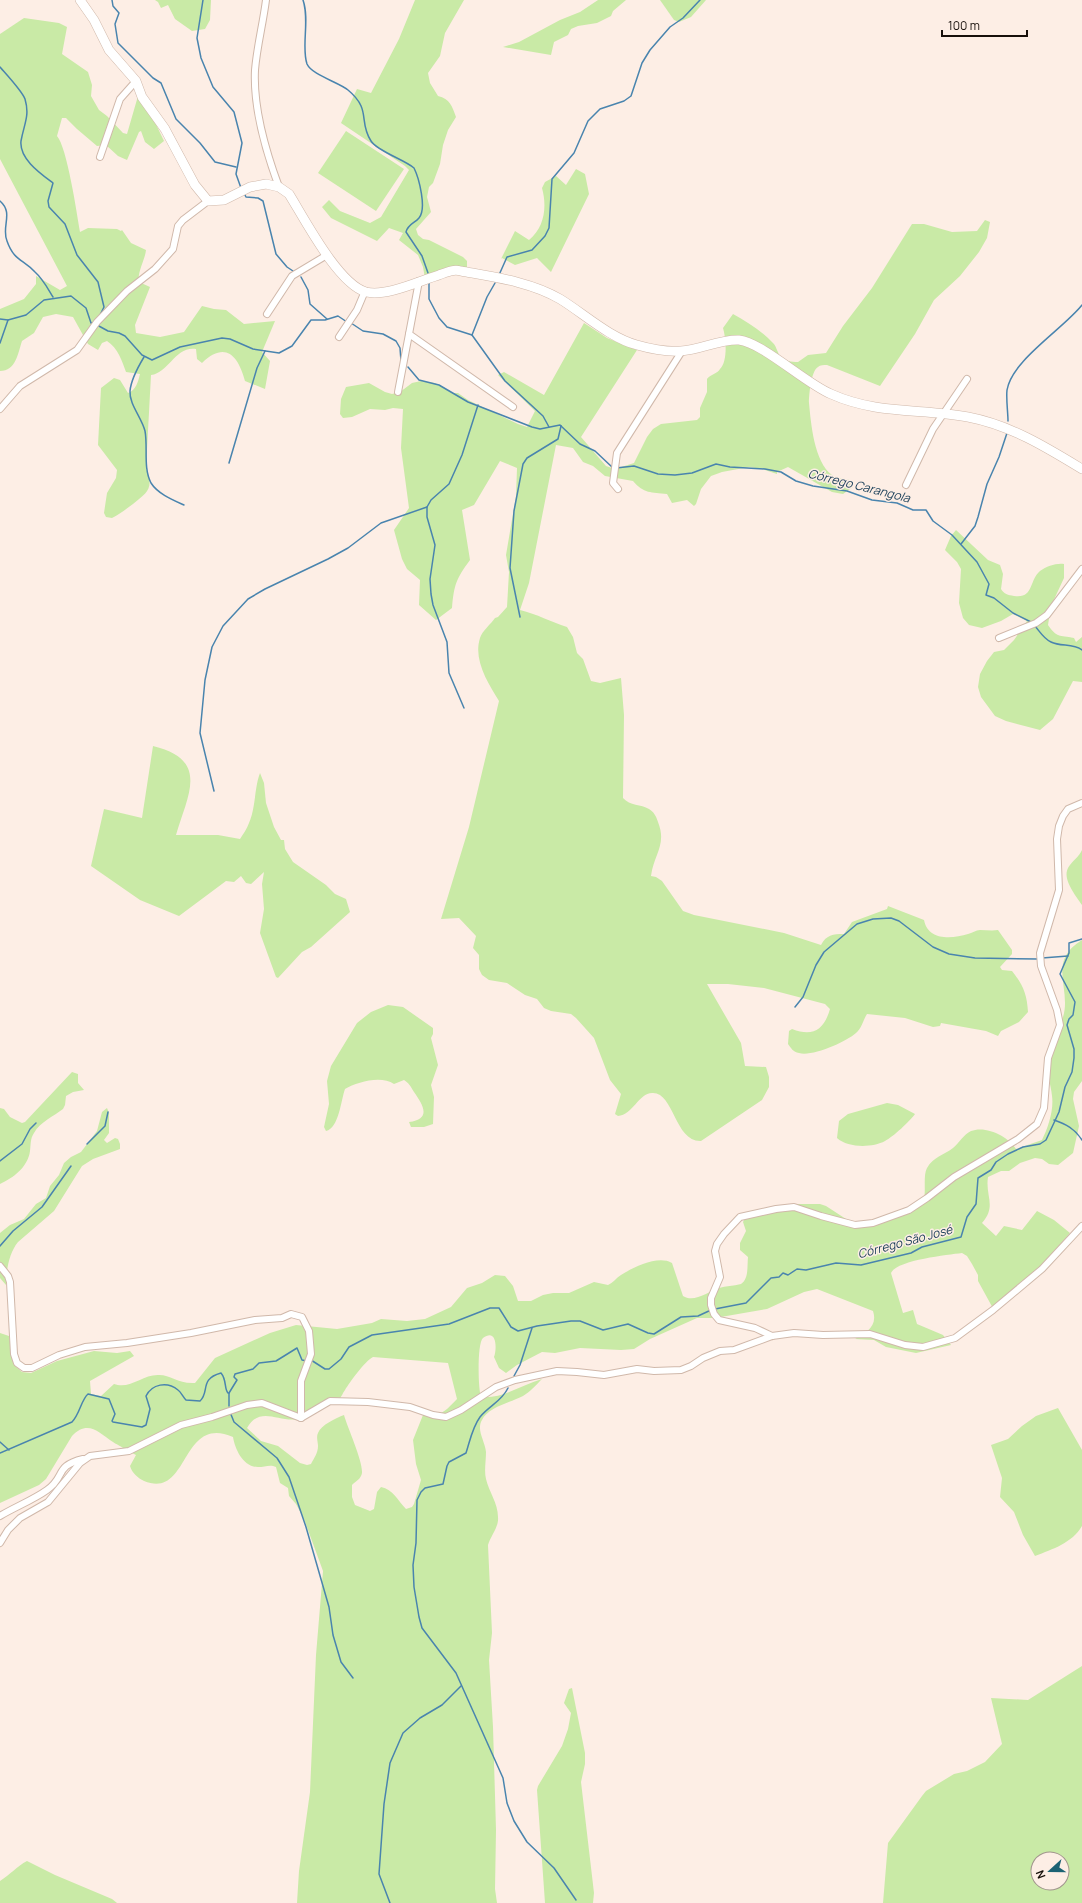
<svg xmlns="http://www.w3.org/2000/svg" width="1082" height="1903" viewBox="0 0 1082 1903" font-family="Manrope,sans-serif">
	<style>
		.green { fill: #c9eaa6; fill-rule: evenodd }
		.lines { fill: none; stroke-linecap: round; stroke-linejoin: round }
		.stream { stroke: #4984ae; stroke-width: 1.5 }
		.street-casing { stroke: #d0b8aa; stroke-width: 8 }
		.secondary-casing { stroke: #d0b8aa; stroke-width: 10 }
		.street { stroke: #fff; stroke-width: 6 }
		.secondary { stroke: #fff; stroke-width: 9 }
		.labels { text-anchor: middle; stroke-width: 3; stroke-linejoin: round; paint-order: stroke }
		.water-label { font-size: 12px; font-style: italic; fill: #193e58; stroke: #fdeee5 }
	</style>
	<rect width="100%" height="100%" fill="#fdeee5"/>
	<g class="green">
		<path d="M 155,0 L 211,0 L 210,20 L 205,29 L 192,31 L 175,19 L 168,5 L 161,8 L 158,2 Z"/>
		<path d="M 415,0 L 464,0 L 445,33 L 440,56 L 428,73 L 430,83 L 438,96 C 450,99 452,106 456,117 L 448,130 L 443,145 L 440,164 L 433,183 L 429,187 L 427,197 L 431,212 L 416,229 L 418,235 L 423,239 L 429,240 L 463,257 L 467,261 L 467,270 L 425,278 L 423,267 L 418,255 L 399,240 L 403,233 L 389,228 L 377,241 L 331,218 L 322,207 L 329,200 L 340,211 L 370,223 L 381,217 L 409,170 L 405,166 L 341,123 L 357,89 L 371,93 L 399,39 Z"/>
		<path d="M 598,0 L 626,0 L 613,11 L 611,16 L 597,23 L 578,26 L 571,29 L 568,35 L 554,42 L 551,55 L 503,47 L 519,42 L 560,20 L 580,12 Z"/>
		<path d="M 660,0 L 706,0 L 691,17 L 679,22 L 674,20 Z"/>
		<path d="M 24,18 L 59,23 L 67,27 L 62,54 L 88,72 L 92,85 L 91,96 L 99,110 L 107,116 L 123,133 L 127,134 L 138,96 L 150,112 L 164,141 L 154,149 L 145,142 L 141,131 L 139,132 L 127,160 L 118,156 L 106,145 L 97,146 L 77,129 L 66,118 L 62,118 L 57,136 C 67,147 77,214 80,232 L 88,228 L 117,229 L 121,231 L 122,230 L 131,243 L 146,250 C 145,260 137,272 139,282 L 150,287 L 135,325 L 136,333 L 160,337 L 184,332 L 202,306 L 214,309 L 226,310 L 244,324 L 275,321 L 262,352 L 270,361 L 265,389 L 245,381 C 238,355 225,341 202,363 L 197,359 L 196,349 C 175,346 169,373 151,375 L 146,468 C 154,489 148,492 133,504 C 126,509 120,514 112,518 L 106,517 L 104,513 L 107,493 L 116,478 L 117,470 L 98,445 L 101,388 L 114,378 L 120,380 L 128,393 C 136,390 138,382 140,374 L 126,372 C 122,361 118,348 107,341 L 102,343 L 98,350 L 88,344 L 73,317 L 56,314 L 43,317 L 34,333 L 22,341 C 18,353 16,371 0,371 L 0,309 L 24,299 L 36,284 L 36,276 L 60,290 L 67,286 L 0,159 L 0,34 Z"/>
		<path d="M 346,131 L 404,169 L 376,211 L 318,173 Z"/>
		<path d="M 576,169 L 585,174 L 589,194 L 551,272 L 537,258 L 515,265 L 502,258 L 501,259 L 515,231 L 529,240 C 545,227 547,206 542,188 L 545,182 L 556,176 L 566,185 Z"/>
		<path d="M 985,220 L 990,222 L 987,238 L 979,252 L 960,276 L 934,300 L 915,334 L 880,386 L 827,365 C 824,365 820,365 818,367 C 811,371 809,395 809,403 C 811,423 814,462 832,475 C 836,478 844,478 849,480 L 853,487 L 843,494 L 832,492 L 788,467 L 777,472 L 777,474 L 762,469 L 749,467 L 722,472 L 711,476 L 701,489 L 696,504 L 694,506 L 687,500 L 672,503 L 667,494 C 651,492 644,494 633,481 L 605,476 L 593,466 L 583,462 L 573,448 L 556,445 L 529,583 L 520,610 C 537,614 551,622 567,627 L 573,637 L 577,653 L 583,659 L 591,681 L 600,683 L 621,678 L 624,715 L 623,798 C 630,806 641,804 649,809 C 654,812 656,816 658,822 C 667,845 654,854 651,876 L 656,877 L 662,881 L 683,911 L 694,915 L 784,933 L 821,945 C 826,935 833,934 844,934 L 852,922 L 887,909 L 888,906 L 924,920 C 928,941 952,939 968,934 C 972,933 976,930 980,930 C 986,930 992,931 998,930 L 1012,950 L 1012,954 L 1000,967 L 1002,970 L 1012,971 C 1023,985 1027,994 1028,1012 L 1019,1022 L 1001,1031 L 998,1036 L 986,1031 L 941,1023 L 940,1026 L 933,1027 L 905,1018 L 867,1014 C 863,1020 862,1028 856,1033 C 846,1042 812,1057 799,1053 C 793,1052 791,1048 788,1044 L 789,1031 L 792,1029 C 813,1037 824,1030 830,1009 L 825,1004 L 764,988 L 728,984 L 707,984 L 741,1043 L 745,1066 L 766,1067 L 769,1077 L 769,1087 L 762,1100 L 701,1141 C 675,1142 674,1093 653,1093 C 639,1092 633,1115 618,1116 L 615,1114 L 621,1094 L 610,1080 L 594,1038 L 576,1018 L 571,1014 L 551,1011 L 544,1008 L 537,999 L 525,995 L 507,983 L 489,980 L 482,975 L 479,969 L 479,955 L 473,948 L 476,936 L 459,918 L 441,919 L 469,827 L 499,701 C 488,683 473,660 480,638 C 482,631 491,624 495,618 L 498,617 L 507,607 L 509,572 L 506,555 L 516,496 L 517,468 L 500,461 L 474,505 L 462,510 L 470,560 C 456,579 454,585 452,608 L 436,620 L 419,605 L 420,580 L 407,569 L 402,559 L 394,530 L 409,508 L 401,448 L 403,409 L 393,408 L 385,410 L 370,409 L 352,417 L 343,418 L 340,414 L 341,399 L 346,387 L 369,383 L 385,392 L 392,394 L 400,392 L 412,383 L 421,381 L 435,383 L 452,393 L 458,393 L 468,400 L 518,424 L 527,427 L 535,411 L 498,375 L 504,372 L 544,395 L 584,323 L 607,338 L 637,350 L 581,437 L 606,466 L 615,469 L 634,463 L 647,437 L 653,429 L 661,424 L 697,420 L 700,417 L 700,408 L 707,392 L 707,379 C 711,374 717,374 720,369 C 728,361 726,338 723,328 L 733,314 C 747,322 762,331 773,343 C 777,347 777,353 781,357 C 785,361 791,362 798,362 L 808,355 L 826,353 L 843,326 L 872,288 L 912,224 L 924,224 L 952,232 L 977,231 Z"/>
		<path d="M 956,530 L 988,560 L 1000,565 L 1003,574 L 1001,589 C 1004,594 1008,595 1014,596 C 1034,599 1029,580 1040,571 C 1047,566 1056,563 1064,564 L 1064,578 L 1051,606 L 1048,625 C 1057,638 1059,635 1074,638 L 1076,642 L 1082,637 L 1082,682 L 1073,681 L 1053,719 L 1040,730 L 1006,721 L 995,716 L 981,697 L 978,687 L 980,674 L 987,661 L 994,652 L 1004,650 L 1014,640 L 1027,621 L 1013,614 L 1001,621 L 982,628 L 969,625 L 963,618 L 959,603 L 961,569 L 957,562 L 945,550 L 951,536 Z"/>
		<path d="M 153,746 C 211,760 187,796 176,835 L 218,835 L 240,839 C 243,834 247,829 249,823 C 256,807 254,789 260,773 L 264,783 L 266,803 L 274,827 L 281,840 L 284,840 L 285,849 L 293,862 L 326,885 L 335,894 L 346,899 L 350,912 L 311,947 L 302,952 L 278,978 L 276,977 L 260,933 L 264,909 L 262,884 L 264,872 L 251,884 L 246,883 L 241,876 L 234,882 L 226,881 L 179,916 L 140,900 L 91,866 L 104,809 L 142,818 Z"/>
		<path d="M 1082,850 L 1082,905 C 1076,896 1062,879 1068,868 C 1072,861 1079,857 1082,850 Z"/>
		<path d="M 1082,940 L 1082,1081 L 1074,1092 L 1073,1099 L 1079,1126 L 1073,1153 L 1058,1165 L 1049,1164 L 1042,1159 L 1035,1158 L 1020,1163 L 1009,1171 L 1001,1171 L 988,1177 C 985,1196 997,1206 982,1223 L 996,1236 L 1004,1226 L 1022,1230 L 1037,1211 L 1054,1220 L 1070,1233 C 1046,1261 1024,1289 995,1312 L 978,1281 L 978,1275 L 972,1264 L 967,1256 L 962,1253 C 947,1255 897,1260 891,1273 L 903,1313 L 913,1310 L 917,1324 L 943,1335 L 951,1345 L 916,1353 L 886,1347 L 874,1340 L 855,1339 C 866,1333 878,1326 873,1311 L 817,1289 L 804,1292 L 767,1309 L 715,1318 L 697,1318 L 650,1339 L 634,1349 L 621,1350 L 580,1348 L 555,1353 L 542,1352 L 517,1365 L 506,1373 L 499,1368 L 494,1357 C 497,1349 497,1328 483,1338 C 477,1343 478,1389 481,1397 C 503,1399 521,1385 542,1379 C 536,1385 530,1392 523,1396 C 512,1402 488,1407 482,1420 C 476,1430 485,1441 486,1452 C 486,1461 484,1471 486,1479 C 489,1492 498,1503 498,1517 C 499,1527 491,1535 488,1545 L 492,1633 L 489,1660 L 493,1727 L 496,1830 L 495,1889 L 497,1903 L 297,1903 L 299,1871 L 310,1792 L 316,1655 L 323,1571 L 304,1519 L 296,1504 L 289,1496 L 288,1488 L 280,1483 L 276,1467 C 270,1464 265,1467 258,1467 C 243,1467 235,1449 233,1437 C 180,1414 190,1500 144,1481 C 138,1478 132,1473 130,1466 L 136,1455 L 132,1453 L 128,1453 C 124,1447 119,1446 113,1442 C 99,1433 88,1419 72,1436 L 46,1479 L 39,1485 L 0,1503 L 0,1333 L 9,1336 L 14,1365 L 22,1372 L 31,1373 L 57,1361 L 94,1351 L 117,1353 L 130,1351 L 134,1356 L 90,1381 L 91,1394 L 101,1396 L 114,1384 C 130,1390 143,1374 159,1375 C 171,1375 178,1384 195,1383 L 215,1358 L 270,1333 L 296,1325 L 337,1329 L 372,1323 L 381,1319 L 407,1321 L 425,1319 L 451,1307 L 467,1288 L 482,1283 L 495,1275 L 505,1276 L 513,1286 L 518,1301 L 531,1301 L 543,1295 L 553,1293 L 569,1293 L 594,1282 L 608,1285 C 613,1283 616,1278 621,1275 C 634,1267 658,1255 672,1263 L 683,1296 C 694,1303 708,1292 719,1288 C 726,1286 733,1286 741,1284 C 749,1279 747,1266 748,1257 L 740,1250 L 740,1243 L 746,1231 L 743,1222 L 745,1218 L 765,1215 L 796,1204 L 820,1204 L 826,1206 L 846,1219 L 862,1226 L 894,1215 L 924,1199 C 926,1190 923,1175 927,1168 C 933,1157 944,1155 953,1148 C 959,1143 964,1134 971,1131 C 986,1125 1009,1137 1016,1149 L 1042,1140 C 1048,1128 1054,1110 1052,1096 C 1051,1084 1046,1072 1046,1060 C 1046,1043 1058,1032 1063,1017 C 1072,988 1046,962 1082,940 ZM 373,1357 L 448,1363 L 457,1399 C 446,1410 441,1418 423,1415 L 413,1440 L 416,1464 L 421,1480 L 414,1504 L 412,1507 L 406,1509 C 398,1501 393,1489 381,1487 L 377,1492 L 374,1509 L 370,1511 L 355,1505 L 352,1497 L 352,1485 C 356,1481 361,1479 362,1473 C 363,1461 348,1429 344,1415 C 336,1418 321,1425 318,1433 C 316,1437 318,1442 318,1446 C 318,1453 314,1458 311,1464 L 307,1465 L 300,1463 L 278,1446 L 261,1441 L 247,1428 C 260,1405 279,1423 298,1419 C 311,1416 325,1406 337,1401 C 342,1397 342,1394 345,1390 C 350,1382 365,1361 373,1357 Z"/>
		<path d="M 388,1005 L 403,1007 L 433,1028 L 433,1034 L 431,1038 L 438,1065 L 431,1085 L 434,1097 L 433,1124 L 424,1127 L 411,1127 L 409,1122 C 432,1119 423,1105 414,1092 C 411,1087 409,1083 404,1080 L 394,1084 C 381,1075 357,1082 345,1089 C 341,1100 339,1128 326,1131 L 324,1127 L 329,1104 L 327,1081 L 331,1066 L 357,1023 L 371,1012 Z"/>
		<path d="M 72,1072 L 78,1074 L 78,1083 L 84,1090 L 73,1092 L 66,1096 L 65,1105 L 63,1109 C 54,1116 40,1122 34,1133 C 30,1139 31,1144 30,1151 C 28,1167 13,1178 0,1184 L 0,1108 L 4,1109 L 10,1117 L 22,1123 L 25,1122 Z"/>
		<path d="M 887,1103 L 898,1105 L 915,1114 C 910,1121 893,1137 885,1141 C 872,1148 848,1148 837,1138 L 839,1121 L 848,1114 Z"/>
		<path d="M 107,1108 L 109,1113 L 109,1133 L 104,1140 L 107,1143 L 115,1138 L 118,1139 L 120,1144 L 120,1149 L 93,1159 L 82,1166 L 54,1211 L 18,1242 C 9,1253 6,1271 6,1285 L 0,1278 L 0,1233 L 10,1225 L 24,1219 L 36,1204 L 46,1198 L 50,1186 L 59,1175 L 64,1163 L 71,1157 L 81,1152 L 97,1131 L 102,1112 Z"/>
		<path d="M 1058,1408 L 1082,1450 L 1082,1526 C 1072,1543 1053,1549 1035,1556 L 1023,1535 L 1014,1512 L 1000,1497 L 1002,1478 L 991,1445 L 1008,1439 L 1022,1426 L 1036,1416 Z"/>
		<path d="M 1082,1666 L 1082,1903 L 883,1903 L 888,1843 L 922,1796 L 926,1791 L 954,1774 L 967,1771 L 985,1762 L 1002,1744 L 991,1698 L 1028,1700 ZM 1038,1859 L 1062,1859 L 1062,1883 L 1038,1883 Z"/>
		<path d="M 572,1688 L 585,1753 L 585,1764 L 581,1782 L 594,1893 L 593,1903 L 545,1903 L 537,1790 L 538,1786 L 562,1746 L 568,1729 L 571,1713 L 564,1703 L 569,1689 Z"/>
		<path d="M 27,1861 L 55,1875 L 112,1899 L 117,1903 L 0,1903 L 0,1881 C 10,1875 17,1866 27,1861 Z"/>
	</g>
	<g class="lines">
		<g class="stream">
			<path d="M 112,0 L 113,6 L 119,13 L 115,24 L 118,43 L 153,78 L 161,83 L 176,119 L 200,143 L 215,162 L 236,167"/>
			<path d="M 203,0 L 197,38 L 201,58 L 213,87 L 234,112 L 242,143 L 236,174 L 241,188"/>
			<path d="M 303,0 C 310,20 301,47 307,64 C 312,75 338,82 348,90 C 372,110 358,121 371,141 C 377,151 405,160 414,168 C 419,178 427,209 419,218 C 415,223 408,224 406,232 L 422,256 L 428,273"/>
			<path d="M 0,67 C 6,74 22,91 25,99 C 30,116 24,124 21,141 C 19,159 41,174 53,183 L 48,201 L 49,207 L 65,224 L 77,255 L 98,282 L 104,307 L 100,315"/>
			<path d="M 244,193 L 246,197 L 258,198 L 263,201 L 276,254 L 287,267 L 293,271"/>
			<path d="M 0,201 C 14,213 1,227 7,241 C 14,261 23,259 35,272 C 43,279 48,289 53,297"/>
			<path d="M 499,275 L 507,257 L 532,250 L 545,236 L 549,228 L 552,179 L 574,153 L 588,121 L 600,109 L 624,101 L 631,96 L 642,63 L 650,50 L 670,27 L 683,18 L 700,0"/>
			<path d="M 301,277 L 308,290 L 310,304 L 327,319"/>
			<path d="M 429,282 L 429,299 L 439,318 L 447,327 L 472,335 L 505,381 L 543,416 L 549,427"/>
			<path d="M 0,319 L 8,320 L 26,315 L 44,300 L 71,296 L 86,308 L 91,323 L 94,323"/>
			<path d="M 351,323 L 363,331 L 383,334 L 396,341 L 400,348 L 401,361"/>
			<path d="M 97,325 L 108,331 L 119,333 L 125,336 L 142,355 L 152,360 L 180,347 L 222,338 L 230,339 L 253,349 L 279,353 L 292,346 L 311,320 L 325,320 L 338,316 L 347,322"/>
			<path d="M 472,335 L 487,297 L 495,283"/>
			<path d="M 0,343 L 8,320"/>
			<path d="M 144,357 C 138,367 131,379 130,391 C 129,404 142,418 145,431 C 148,447 143,468 151,483 C 158,494 173,500 184,505"/>
			<path d="M 408,367 L 419,380 L 439,385 L 468,402 L 532,427 L 540,429 L 560,425 L 561,426"/>
			<path d="M 1008,421 C 1008,412 1006,400 1007,390 C 1012,360 1063,329 1082,305"/>
			<path d="M 561,426 L 580,444 L 595,451 L 612,467"/>
			<path d="M 229,463 L 257,368 L 265,351"/>
			<path d="M 616,468 L 634,466 L 658,474 L 675,475 L 692,473 L 716,464 L 730,467 L 765,469 L 781,472 L 796,481 L 813,486 L 847,491 L 872,500 L 897,503 L 913,510 L 926,510 L 933,521 L 952,535 L 977,562 L 989,584 L 986,595 L 994,598 L 1013,613 L 1031,622"/>
			<path d="M 961,544 L 975,526 L 978,517 L 987,484 L 999,457 L 1007,433"/>
			<path d="M 520,617 L 510,568 L 514,511 L 523,464 L 527,458 L 558,439 L 561,426"/>
			<path d="M 1035,626 C 1040,632 1044,639 1051,642 C 1061,647 1073,643 1082,650"/>
			<path d="M 464,708 L 449,673 L 447,642 L 433,605 L 431,594 L 430,579 L 435,545 L 427,517 L 427,507 L 431,500 L 449,484 L 462,455 L 478,405"/>
			<path d="M 214,791 L 200,733 L 205,680 L 212,647 L 223,626 L 248,599 L 265,589 L 328,559 L 348,548 L 381,523 L 427,507"/>
			<path d="M 1042,958 L 1068,956"/>
			<path d="M 795,1007 L 803,997 L 816,965 L 824,952 L 857,924 L 873,919 L 891,918 L 899,921 L 933,947 L 949,954 L 975,958 L 1038,959"/>
			<path d="M 1054,1120 C 1066,1124 1075,1129 1082,1140"/>
			<path d="M 87,1144 L 105,1126 L 108,1112"/>
			<path d="M 0,1161 L 22,1144 L 30,1129 L 36,1123"/>
			<path d="M 0,1246 L 13,1231 L 42,1207 L 71,1166"/>
			<path d="M 715,1309 L 746,1303 L 771,1278 L 779,1277 L 783,1273 L 788,1275 L 797,1269 L 806,1270 L 836,1263 L 861,1265 L 911,1253 L 922,1247 L 961,1237 L 967,1217 L 976,1204 L 978,1178 L 991,1170 L 996,1162 L 1008,1154 L 1023,1147 L 1040,1144 L 1046,1140 L 1059,1112 L 1065,1087 L 1072,1072 L 1074,1058 L 1074,1049 L 1067,1025 L 1069,1019 L 1073,1015 L 1075,1002 L 1060,974 L 1069,953 L 1069,943 L 1082,939"/>
			<path d="M 311,1360 L 325,1369 L 329,1369 L 341,1359 L 349,1347 L 372,1335 L 449,1324 L 490,1308 L 499,1308 L 511,1327 L 518,1331 L 537,1326 L 571,1321 L 580,1321 L 603,1330 L 628,1324 L 648,1333 L 654,1334 L 681,1317 L 698,1316 L 711,1310"/>
			<path d="M 514,1376 L 520,1365 L 532,1328"/>
			<path d="M 508,1388 C 502,1401 489,1406 480,1417 C 472,1428 470,1441 466,1453 L 449,1462 L 447,1466 L 443,1484 L 425,1488 L 421,1492 L 417,1500 L 416,1543 L 413,1565 L 414,1587 L 419,1617 L 422,1628 L 456,1673 L 503,1778 L 507,1803 L 514,1821 L 527,1842 L 554,1868 L 576,1900"/>
			<path d="M 229,1393 L 237,1380 L 234,1377 L 235,1374 L 253,1369 L 259,1363 L 276,1361 L 297,1348 L 302,1360 L 307,1361"/>
			<path d="M 229,1406 L 229,1393"/>
			<path d="M 230,1412 L 234,1422 L 277,1458 L 289,1477 L 306,1527 L 329,1607 L 333,1635 L 341,1662 L 353,1678"/>
			<path d="M 0,1442 L 9,1450"/>
			<path d="M 0,1453 L 72,1422 C 80,1414 81,1400 88,1394 L 109,1399 L 115,1414 L 112,1421 L 113,1422 L 142,1427 L 146,1425 L 150,1409 L 146,1396 C 152,1384 167,1381 178,1390 C 181,1392 183,1397 186,1400 L 200,1401 C 210,1392 199,1379 221,1373 C 227,1380 224,1389 228,1393"/>
			<path d="M 390,1903 L 379,1874 L 384,1804 L 390,1763 L 403,1733 L 420,1718 L 442,1705 L 461,1686"/>
		</g>
		<defs>
			<g id="street">
				<path d="M 266,0 C 263,24 257,46 255,70 C 253,109 266,152 279,187"/>
				<path d="M 100,157 L 120,99 L 136,81"/>
				<path d="M 419,281 L 409,334 L 513,407"/>
				<path d="M 267,314 L 292,276 L 327,255"/>
				<path d="M 339,337 L 357,310 L 365,291"/>
				<path d="M 398,392 L 409,334"/>
				<path d="M 0,409 L 20,386 L 77,350 L 97,322 L 127,291 L 155,269 L 173,249 L 178,226 L 183,220 L 208,201"/>
				<path d="M 906,485 L 933,429 L 967,379"/>
				<path d="M 618,489 L 613,483 L 617,453 L 682,351"/>
				<path d="M 999,638 L 1036,623 L 1047,615 L 1082,569"/>
				<path d="M 0,1266 L 8,1276 L 10,1282 L 14,1354 L 17,1363 L 24,1368 L 32,1368 L 59,1355 L 85,1347 L 127,1343 L 191,1333 L 255,1320 L 282,1318 L 291,1314 L 302,1317 L 309,1331 L 311,1354 L 301,1381 L 301,1418"/>
				<path d="M 772,1336 L 755,1328 L 719,1320 L 714,1314 L 711,1305 L 711,1298 L 720,1277 L 715,1251 L 717,1244 L 724,1234 L 740,1217 L 776,1209 L 794,1207 L 821,1216 L 855,1225 L 873,1223 L 909,1210 L 927,1198 L 954,1177 L 1018,1139 L 1037,1124 L 1044,1108 L 1048,1058 L 1060,1025 L 1057,1010 L 1041,966 L 1040,953 L 1059,890 L 1057,839 L 1059,826 L 1063,816 L 1068,809 L 1082,803"/>
				<path d="M 0,1516 C 15,1507 33,1500 47,1490 C 66,1477 54,1466 83,1459"/>
				<path d="M 0,1543 L 8,1530 L 20,1518 L 48,1502 L 80,1463 L 90,1456 L 129,1451 L 181,1425 L 212,1417 L 247,1405 L 262,1403 L 301,1418 L 330,1401 L 368,1402 L 410,1407 L 433,1415 L 446,1417 L 461,1410 L 496,1387 L 515,1380 L 557,1371 L 577,1372 L 604,1375 L 637,1369 L 654,1371 L 681,1370 L 691,1366 L 703,1358 L 720,1351 L 734,1350 L 772,1336 L 794,1333 L 823,1335 L 870,1334 L 905,1345 L 923,1347 L 955,1338 L 993,1310 L 1042,1269 L 1082,1226"/>
			</g>
			<path id="secondary" d="M 80,0 L 94,20 L 109,50 L 136,81 L 142,97 L 165,129 L 195,185 L 208,201 L 224,200 L 250,187 L 266,184 L 279,187 L 289,194 C 304,218 338,284 366,292 C 386,297 419,281 439,275 C 447,272 453,269 461,271 C 494,277 531,282 560,299 C 583,313 610,338 637,345 C 651,349 666,352 681,351 C 700,350 720,339 739,340 C 763,343 805,383 831,394 C 878,415 920,408 968,417 C 1010,425 1046,447 1082,469"/>
		</defs>
		<use href="#street" class="street-casing"/>
		<use href="#secondary" class="secondary-casing"/>
		<use href="#street" class="street"/>
		<use href="#secondary" class="secondary"/>
	</g>
	<g class="labels">
		<g class="water-label">
			<text transform="translate(859 486) rotate(14)" y="4">Córrego Carangola</text>
			<text transform="translate(905 1242) rotate(-15)" y="4">Córrego São José</text>
		</g>
	</g>
	<g transform="translate(1050 1871) rotate(249)"><circle r="19" fill="#fdeee5" stroke="#a1958d"/>
	<path d="M0-3L7 15L0 10L-7 15Z" fill="#1c6273"/>
	<text y="-6" font-size="11" font-weight="bold" text-anchor="middle" fill="#170f0a">N</text>
	</g>
	<path d="M942 30v6h85v-6" fill="none" stroke="#170f0a" stroke-width="2"/>
	<text x="948" y="30" font-size="12" fill="#170f0a" stroke="#fdeee5" stroke-width="3" paint-order="stroke">100 m</text>
</svg>
